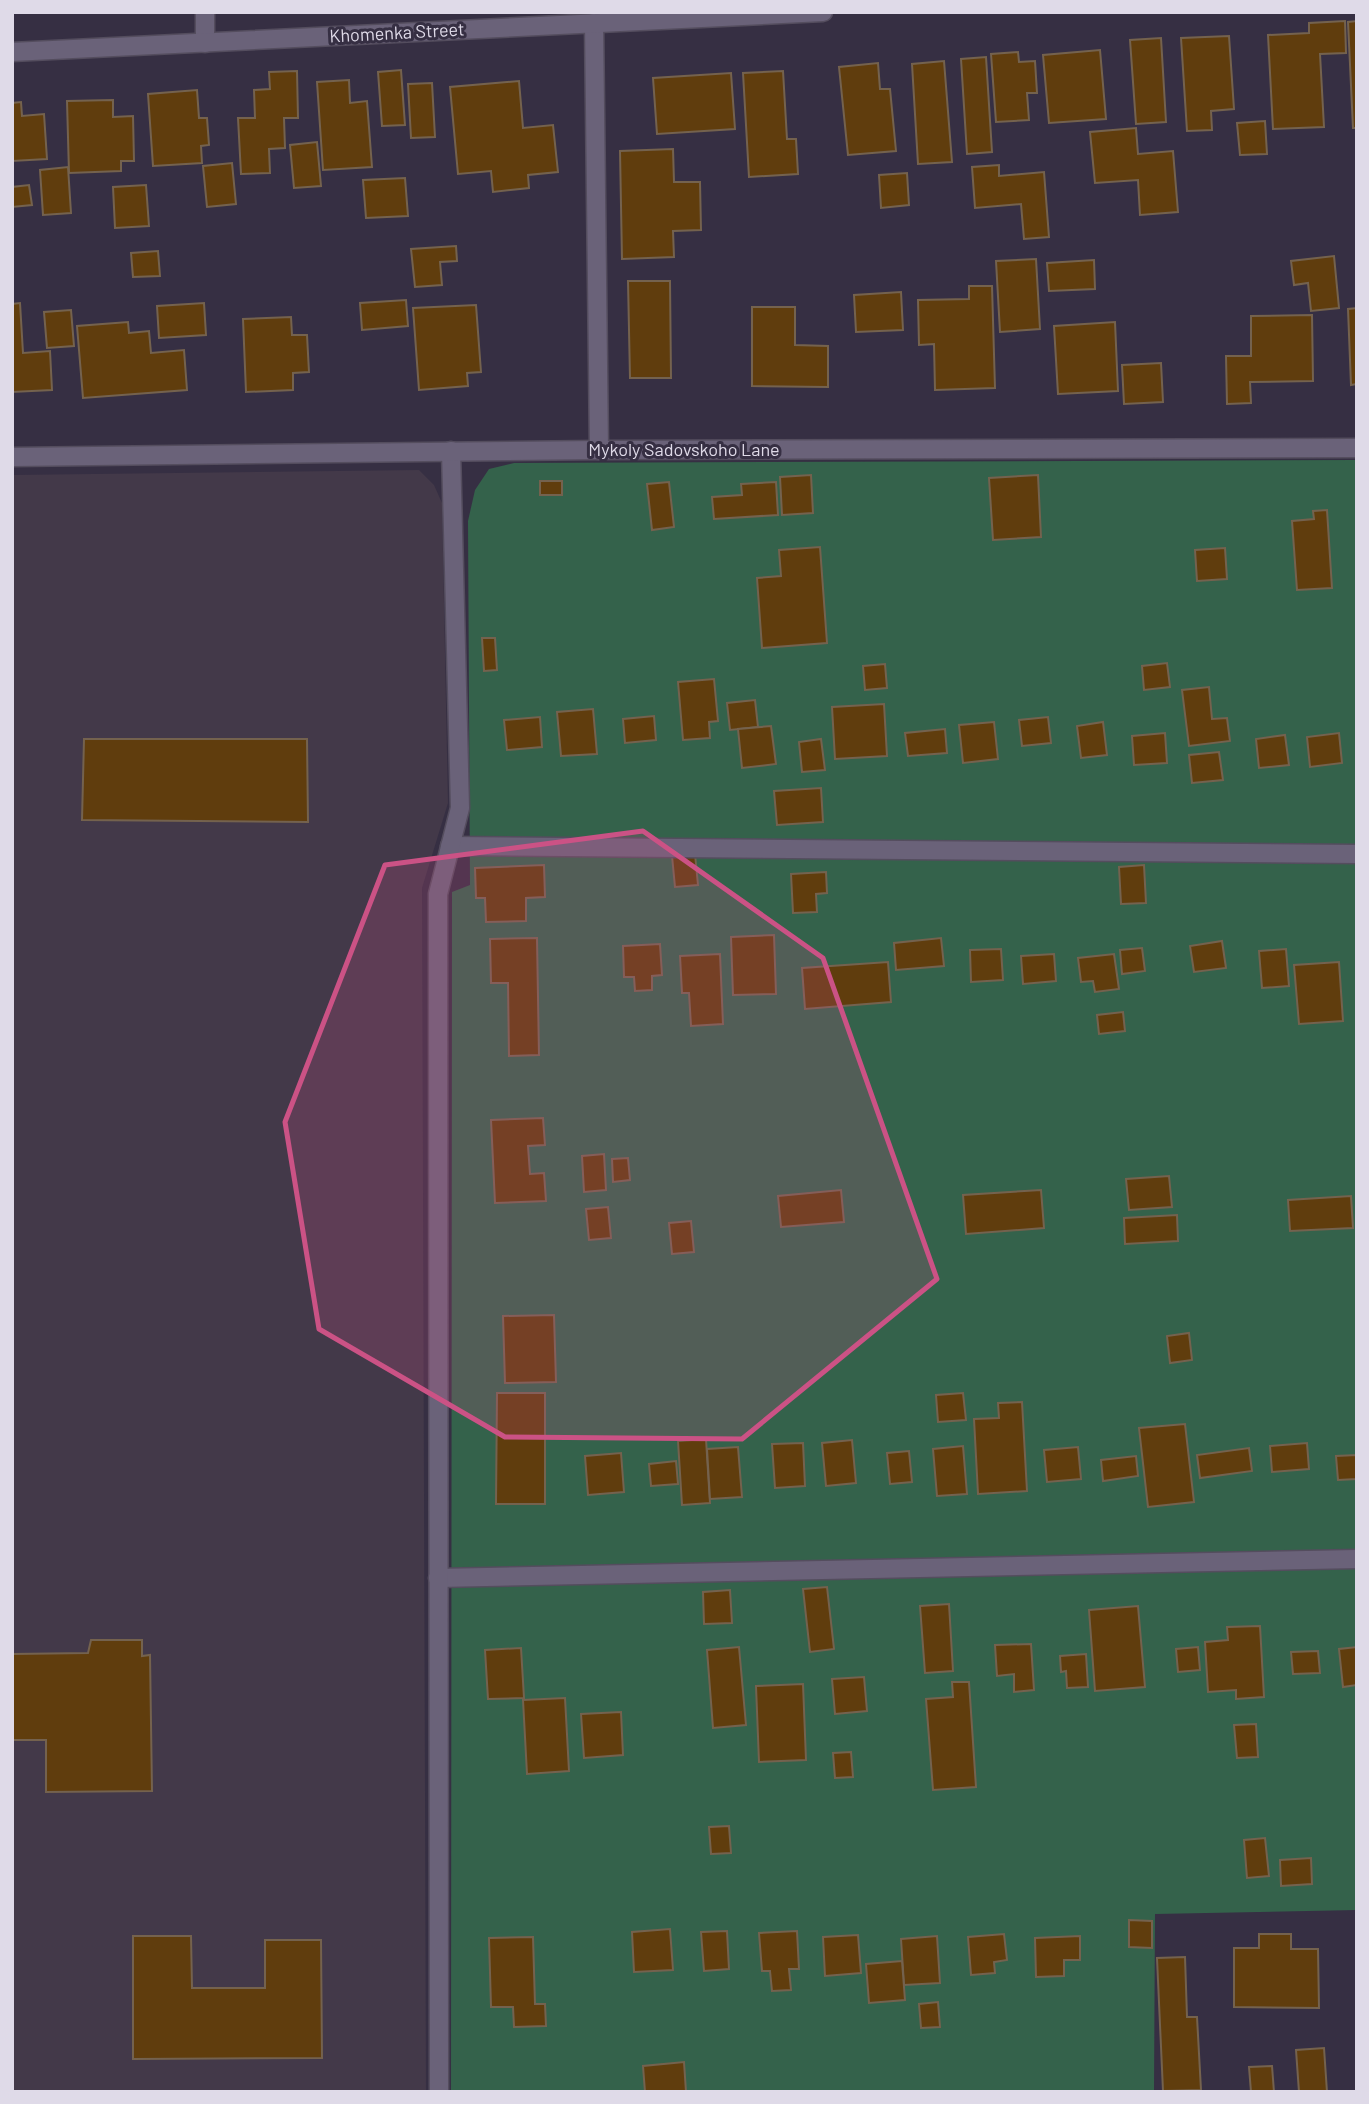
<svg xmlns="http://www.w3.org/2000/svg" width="1369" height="2104" viewBox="0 0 1369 2104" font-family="Barlow,sans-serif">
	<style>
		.medical { fill: #433949 }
		.green { fill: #34624b }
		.building { fill: #603d0d; stroke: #74624e; stroke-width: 2 }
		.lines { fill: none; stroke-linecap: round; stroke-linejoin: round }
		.lane-casing { stroke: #544d5e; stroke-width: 21 }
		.street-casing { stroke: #544d5e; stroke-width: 21 }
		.lane { stroke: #6a6279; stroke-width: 18 }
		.street { stroke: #6a6279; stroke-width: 18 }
		.marked { fill: #cb5285; fill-opacity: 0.2; stroke: #cb5285; stroke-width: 5; stroke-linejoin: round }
		.labels { text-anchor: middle; stroke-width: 6; stroke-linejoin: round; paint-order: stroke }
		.street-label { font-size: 18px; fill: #dfdae8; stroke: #362f43 }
	</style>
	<rect width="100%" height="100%" fill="#362f43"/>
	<path class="medical" d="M 419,470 L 434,485 L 442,503 L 448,803 L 422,888 L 426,2092 L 12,2092 L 12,475 Z"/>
	<path class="green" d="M 1357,460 L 1357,1910 L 1155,1914 L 1154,2092 L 451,2092 L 452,892 L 470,885 L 468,521 L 475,490 L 489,469 L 514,463 Z"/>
	<g class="building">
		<path d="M 1345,21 L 1346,53 L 1320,54 L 1324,127 L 1273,129 L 1268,35 L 1309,33 L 1309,23 Z"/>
		<path d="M 1357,21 L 1357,128 L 1353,128 L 1348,22 Z"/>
		<path d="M 1229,36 L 1234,109 L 1211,111 L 1212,130 L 1187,131 L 1181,38 Z"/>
		<path d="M 1161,38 L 1166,122 L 1136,124 L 1130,40 Z"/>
		<path d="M 1100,50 L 1106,119 L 1049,123 L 1043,55 Z"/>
		<path d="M 1018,52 L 1019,62 L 1035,61 L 1037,93 L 1027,93 L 1029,120 L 996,122 L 991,54 Z"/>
		<path d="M 986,57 L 992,152 L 967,154 L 961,59 Z"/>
		<path d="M 944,61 L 952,162 L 918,164 L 912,64 Z"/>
		<path d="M 878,63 L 880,89 L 890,89 L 896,151 L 848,155 L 839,67 Z"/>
		<path d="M 401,70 L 405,125 L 382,126 L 378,72 Z"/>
		<path d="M 297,71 L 298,118 L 284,118 L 285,148 L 269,149 L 270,173 L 241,174 L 238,118 L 255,118 L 254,90 L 270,89 L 269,72 Z"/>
		<path d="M 783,71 L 787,139 L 796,139 L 798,174 L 749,177 L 743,73 Z"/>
		<path d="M 731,73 L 735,129 L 657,134 L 653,78 Z"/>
		<path d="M 349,80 L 350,103 L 367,101 L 372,167 L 323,170 L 317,82 Z"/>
		<path d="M 519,81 L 523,128 L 553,125 L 558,172 L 528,175 L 529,188 L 493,192 L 491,171 L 458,174 L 450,87 Z"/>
		<path d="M 432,83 L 435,137 L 411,138 L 408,84 Z"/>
		<path d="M 197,90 L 199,118 L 207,118 L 209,145 L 201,146 L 202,163 L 153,166 L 148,94 Z"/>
		<path d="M 113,100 L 113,117 L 133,116 L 134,161 L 121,161 L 121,171 L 69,173 L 67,101 Z"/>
		<path d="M 21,102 L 22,116 L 44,114 L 47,159 L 12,161 L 12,103 Z"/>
		<path d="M 1265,121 L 1267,154 L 1240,155 L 1237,123 Z"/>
		<path d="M 1136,128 L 1138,154 L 1173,151 L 1178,212 L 1140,215 L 1138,180 L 1095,183 L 1090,132 Z"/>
		<path d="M 317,142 L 321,186 L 294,188 L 290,145 Z"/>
		<path d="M 673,149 L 674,182 L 700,182 L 701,230 L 673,231 L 674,257 L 622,259 L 620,151 Z"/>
		<path d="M 232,163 L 236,204 L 207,207 L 203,166 Z"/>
		<path d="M 999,165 L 999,176 L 1044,172 L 1049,237 L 1024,239 L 1021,204 L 975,208 L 972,167 Z"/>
		<path d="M 68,167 L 71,213 L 43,215 L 40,170 Z"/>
		<path d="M 907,173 L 909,205 L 881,208 L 879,175 Z"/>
		<path d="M 405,178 L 408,216 L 366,218 L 363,180 Z"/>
		<path d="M 29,185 L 32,205 L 12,207 L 12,187 Z"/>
		<path d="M 146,185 L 149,226 L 115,228 L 113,187 Z"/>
		<path d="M 456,246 L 457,261 L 440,262 L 442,285 L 415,287 L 411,249 Z"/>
		<path d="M 158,251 L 160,276 L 133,277 L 131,253 Z"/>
		<path d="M 1334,256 L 1339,308 L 1311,311 L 1308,283 L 1294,285 L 1291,261 Z"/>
		<path d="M 1036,259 L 1040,329 L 1000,332 L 996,261 Z"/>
		<path d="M 1094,260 L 1095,289 L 1049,291 L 1047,263 Z"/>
		<path d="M 628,281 L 670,281 L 671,378 L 630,378 Z"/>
		<path d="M 969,286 L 992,286 L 995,388 L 935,390 L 934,344 L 919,345 L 918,300 L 969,299 Z"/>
		<path d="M 901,292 L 903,330 L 856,332 L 854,295 Z"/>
		<path d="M 406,300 L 408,326 L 362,330 L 360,303 Z"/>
		<path d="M 20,303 L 23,353 L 50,351 L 52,390 L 12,392 L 12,304 Z"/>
		<path d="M 204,303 L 206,335 L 159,338 L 157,306 Z"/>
		<path d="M 476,305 L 481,372 L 467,373 L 468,386 L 419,390 L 413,308 Z"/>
		<path d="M 752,307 L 795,307 L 795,345 L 828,346 L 828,387 L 752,386 Z"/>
		<path d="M 1357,308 L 1357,384 L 1351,385 L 1348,309 Z"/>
		<path d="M 71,310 L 74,346 L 47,348 L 44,312 Z"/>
		<path d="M 1312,315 L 1313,381 L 1250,382 L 1251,403 L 1227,404 L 1226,356 L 1251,356 L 1251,316 Z"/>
		<path d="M 291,317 L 292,335 L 307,335 L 309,372 L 293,373 L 293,390 L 246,392 L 243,319 Z"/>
		<path d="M 128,322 L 129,333 L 149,331 L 151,353 L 184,350 L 187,390 L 83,398 L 77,326 Z"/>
		<path d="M 1115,322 L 1118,391 L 1058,394 L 1054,326 Z"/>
		<path d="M 1161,363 L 1163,402 L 1124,404 L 1122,365 Z"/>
		<path d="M 811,475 L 813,513 L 782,515 L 780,477 Z"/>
		<path d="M 1038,475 L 1041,537 L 993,540 L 989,478 Z"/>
		<rect x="540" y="481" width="22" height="14"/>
		<path d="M 669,482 L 674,527 L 652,530 L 647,484 Z"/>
		<path d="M 776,482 L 778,515 L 714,519 L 712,497 L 742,495 L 741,484 Z"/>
		<path d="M 1327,510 L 1332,588 L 1297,590 L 1292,521 L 1314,519 L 1313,511 Z"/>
		<path d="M 820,547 L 827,643 L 762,648 L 757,578 L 781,576 L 779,550 Z"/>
		<path d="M 1225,548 L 1227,579 L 1197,581 L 1195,550 Z"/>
		<path d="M 482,638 L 495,638 L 497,670 L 484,671 Z"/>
		<path d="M 1167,663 L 1170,687 L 1144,690 L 1142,666 Z"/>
		<path d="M 885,664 L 887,688 L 865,690 L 863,666 Z"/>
		<path d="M 714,679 L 718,721 L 709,722 L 710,738 L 683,740 L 678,682 Z"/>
		<path d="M 1209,687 L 1212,719 L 1227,718 L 1230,741 L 1189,746 L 1182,690 Z"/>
		<path d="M 755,700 L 758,727 L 730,730 L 727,703 Z"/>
		<path d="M 884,704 L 887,756 L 835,759 L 832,707 Z"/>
		<path d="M 593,709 L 597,754 L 561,756 L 557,712 Z"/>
		<path d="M 654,716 L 656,740 L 625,743 L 623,719 Z"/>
		<path d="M 540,717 L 542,747 L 507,750 L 504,720 Z"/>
		<path d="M 1048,717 L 1051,743 L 1022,746 L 1019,720 Z"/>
		<path d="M 994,722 L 998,759 L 963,763 L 959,725 Z"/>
		<path d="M 1103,722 L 1107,755 L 1081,758 L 1077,726 Z"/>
		<path d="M 771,726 L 776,764 L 742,768 L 738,729 Z"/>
		<path d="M 945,729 L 947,753 L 908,756 L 905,733 Z"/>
		<path d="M 1165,733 L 1167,763 L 1134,765 L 1132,736 Z"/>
		<path d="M 1339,733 L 1342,763 L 1310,767 L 1307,737 Z"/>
		<path d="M 1285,735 L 1289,765 L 1259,768 L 1256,739 Z"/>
		<path d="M 84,739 L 307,739 L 308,822 L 82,820 Z"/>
		<path d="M 821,739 L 825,770 L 802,772 L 799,742 Z"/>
		<path d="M 1219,752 L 1223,780 L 1192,783 L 1189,755 Z"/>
		<path d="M 821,788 L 823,822 L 777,825 L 774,791 Z"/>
		<path d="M 695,854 L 698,885 L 675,887 L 672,856 Z"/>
		<path d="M 544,865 L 545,897 L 526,898 L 526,921 L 486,922 L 485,898 L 476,898 L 475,868 Z"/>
		<path d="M 1144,865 L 1146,903 L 1121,904 L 1119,867 Z"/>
		<path d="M 826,872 L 827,893 L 816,894 L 817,912 L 793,913 L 791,874 Z"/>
		<path d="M 774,935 L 776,994 L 733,995 L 731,937 Z"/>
		<path d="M 537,938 L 539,1055 L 509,1056 L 508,983 L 491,983 L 490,939 Z"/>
		<path d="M 941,938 L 944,966 L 896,970 L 894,943 Z"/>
		<path d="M 1222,941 L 1226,968 L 1194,972 L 1190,946 Z"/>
		<path d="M 660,944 L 662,975 L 652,976 L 652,990 L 635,991 L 634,977 L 624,977 L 623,946 Z"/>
		<path d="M 1142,948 L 1145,971 L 1122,974 L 1120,950 Z"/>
		<path d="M 1001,949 L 1003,980 L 971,982 L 970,950 Z"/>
		<path d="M 1286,949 L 1289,986 L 1262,988 L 1259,951 Z"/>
		<path d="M 720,954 L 723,1024 L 691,1026 L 689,993 L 682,993 L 680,956 Z"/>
		<path d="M 1054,954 L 1056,981 L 1023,984 L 1021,956 Z"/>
		<path d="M 1114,954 L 1119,989 L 1095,992 L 1093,981 L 1081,982 L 1078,958 Z"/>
		<path d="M 888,962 L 891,1002 L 805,1009 L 802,968 Z"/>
		<path d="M 1339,962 L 1343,1021 L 1299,1024 L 1294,965 Z"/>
		<path d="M 1123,1012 L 1125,1031 L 1099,1034 L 1097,1015 Z"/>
		<path d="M 543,1118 L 545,1145 L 528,1146 L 530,1174 L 544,1173 L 546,1201 L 495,1203 L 491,1120 Z"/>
		<path d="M 604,1154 L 606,1190 L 584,1192 L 582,1156 Z"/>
		<path d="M 628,1158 L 630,1180 L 613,1182 L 612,1159 Z"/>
		<path d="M 1169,1176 L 1172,1207 L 1129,1210 L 1126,1179 Z"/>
		<path d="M 841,1190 L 844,1222 L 781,1227 L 778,1196 Z"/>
		<path d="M 1041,1190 L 1044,1228 L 966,1234 L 963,1195 Z"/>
		<path d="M 1351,1196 L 1353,1228 L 1290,1231 L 1288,1200 Z"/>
		<path d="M 608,1207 L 611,1238 L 589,1240 L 586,1209 Z"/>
		<path d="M 1177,1215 L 1178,1241 L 1125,1244 L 1124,1218 Z"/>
		<path d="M 691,1221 L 694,1252 L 672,1254 L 669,1223 Z"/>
		<path d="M 554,1315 L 556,1382 L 505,1383 L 503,1316 Z"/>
		<path d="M 1189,1333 L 1192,1360 L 1170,1363 L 1167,1336 Z"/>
		<path d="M 497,1393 L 545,1393 L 545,1504 L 496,1504 Z"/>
		<path d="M 963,1393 L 966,1420 L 938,1422 L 936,1395 Z"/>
		<path d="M 1022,1402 L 1027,1491 L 978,1494 L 974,1419 L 999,1418 L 998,1403 Z"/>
		<path d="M 1185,1424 L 1194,1502 L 1148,1507 L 1139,1428 Z"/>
		<path d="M 706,1439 L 710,1503 L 682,1505 L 678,1441 Z"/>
		<path d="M 852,1440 L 856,1483 L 826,1486 L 822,1443 Z"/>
		<path d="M 803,1443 L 805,1486 L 775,1488 L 772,1444 Z"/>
		<path d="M 1307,1443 L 1309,1469 L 1272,1472 L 1270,1446 Z"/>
		<path d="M 963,1446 L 967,1494 L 937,1496 L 933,1449 Z"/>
		<path d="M 738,1447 L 742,1497 L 710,1499 L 707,1449 Z"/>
		<path d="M 1078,1447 L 1081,1479 L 1047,1482 L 1044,1450 Z"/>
		<path d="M 1249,1448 L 1252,1471 L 1200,1478 L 1197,1455 Z"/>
		<path d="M 909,1451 L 912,1482 L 890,1484 L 887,1453 Z"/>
		<path d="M 621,1453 L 624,1492 L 588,1495 L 585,1456 Z"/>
		<path d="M 1357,1455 L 1357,1479 L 1338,1480 L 1336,1456 Z"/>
		<path d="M 1136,1456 L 1138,1476 L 1103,1481 L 1101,1460 Z"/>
		<path d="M 676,1461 L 678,1484 L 651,1486 L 649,1464 Z"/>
		<path d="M 827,1587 L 834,1649 L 810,1652 L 803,1589 Z"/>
		<path d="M 730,1590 L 732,1623 L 704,1624 L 703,1592 Z"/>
		<path d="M 949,1604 L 953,1671 L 925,1673 L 920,1606 Z"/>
		<path d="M 1138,1606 L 1145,1687 L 1095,1691 L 1089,1610 Z"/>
		<path d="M 1260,1626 L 1264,1697 L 1236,1699 L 1236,1690 L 1208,1692 L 1205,1642 L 1228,1640 L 1227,1627 Z"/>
		<path d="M 91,1640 L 142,1640 L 142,1656 L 150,1655 L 152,1791 L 46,1792 L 46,1740 L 12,1740 L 12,1654 L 88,1653 Z"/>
		<path d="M 1031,1644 L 1034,1690 L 1014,1692 L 1014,1674 L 997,1676 L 995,1645 Z"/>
		<path d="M 739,1647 L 746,1725 L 713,1728 L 707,1650 Z"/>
		<path d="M 1198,1647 L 1200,1670 L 1178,1672 L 1176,1649 Z"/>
		<path d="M 1357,1647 L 1357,1685 L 1343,1687 L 1339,1649 Z"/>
		<path d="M 521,1648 L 524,1698 L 488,1699 L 485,1650 Z"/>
		<path d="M 1318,1651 L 1320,1673 L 1293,1674 L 1291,1652 Z"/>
		<path d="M 1086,1654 L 1088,1687 L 1067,1688 L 1066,1671 L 1061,1672 L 1060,1656 Z"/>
		<path d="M 864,1677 L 867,1711 L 835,1714 L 832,1679 Z"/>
		<path d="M 952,1682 L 969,1682 L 976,1787 L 933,1790 L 926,1699 L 953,1697 Z"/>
		<path d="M 803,1684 L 806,1760 L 759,1762 L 756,1686 Z"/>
		<path d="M 565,1698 L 569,1771 L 527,1774 L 523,1700 Z"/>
		<path d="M 621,1712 L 623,1755 L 584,1758 L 581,1714 Z"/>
		<path d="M 1256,1724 L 1258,1757 L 1237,1758 L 1234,1725 Z"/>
		<path d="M 851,1752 L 853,1777 L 835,1778 L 833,1753 Z"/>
		<path d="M 729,1826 L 731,1853 L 711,1854 L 709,1827 Z"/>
		<path d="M 1265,1838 L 1269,1876 L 1247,1878 L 1244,1840 Z"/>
		<path d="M 1311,1858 L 1312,1884 L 1281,1886 L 1280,1860 Z"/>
		<path d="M 1129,1920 L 1152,1921 L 1152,1948 L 1129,1947 Z"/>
		<path d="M 670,1929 L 673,1970 L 634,1972 L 632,1932 Z"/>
		<path d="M 727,1931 L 729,1969 L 704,1971 L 701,1932 Z"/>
		<path d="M 797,1931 L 799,1969 L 789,1969 L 791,1990 L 772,1991 L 770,1971 L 762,1971 L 759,1933 Z"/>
		<path d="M 1004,1934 L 1007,1960 L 994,1962 L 995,1973 L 971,1975 L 968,1937 Z"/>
		<path d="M 1259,1934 L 1291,1934 L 1291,1949 L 1318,1949 L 1319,2008 L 1234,2007 L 1234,1948 L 1259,1948 Z"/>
		<path d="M 858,1935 L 861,1973 L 825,1976 L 823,1937 Z"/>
		<path d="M 133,1936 L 191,1936 L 192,1988 L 265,1988 L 265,1940 L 321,1940 L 322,2058 L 133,2059 Z"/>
		<path d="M 937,1936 L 940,1983 L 904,1985 L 901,1939 Z"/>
		<path d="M 1080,1936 L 1080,1960 L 1064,1960 L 1064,1976 L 1036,1977 L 1035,1938 Z"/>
		<path d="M 533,1937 L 535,2004 L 545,2004 L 546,2026 L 514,2027 L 513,2007 L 491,2007 L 489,1938 Z"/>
		<path d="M 1185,1957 L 1187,2017 L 1197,2017 L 1201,2090 L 1163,2091 L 1157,1958 Z"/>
		<path d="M 902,1961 L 905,2000 L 869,2003 L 866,1964 Z"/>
		<path d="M 938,2002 L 940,2027 L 921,2028 L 919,2004 Z"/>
		<path d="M 1324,2048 L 1327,2092 L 1299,2092 L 1296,2050 Z"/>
		<path d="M 684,2062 L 686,2092 L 645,2092 L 643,2066 Z"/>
		<path d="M 1272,2066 L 1274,2092 L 1251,2092 L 1249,2067 Z"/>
	</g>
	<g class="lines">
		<defs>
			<g id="lane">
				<path d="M 450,846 L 1357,854"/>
				<path d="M 438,1578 L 1357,1559"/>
				<path d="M 439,2092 L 438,894 L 460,808 L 451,451"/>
			</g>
			<g id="street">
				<path d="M 594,23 L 599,450"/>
				<path d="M 205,43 L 205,12"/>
				<path d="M 12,52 L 823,12"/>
				<path d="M 12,457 L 599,450 L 1357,448"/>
			</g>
		</defs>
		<use href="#lane" class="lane-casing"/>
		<use href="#street" class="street-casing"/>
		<use href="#lane" class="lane"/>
		<use href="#street" class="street"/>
	</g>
	<path class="marked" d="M 643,831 L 823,958 L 937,1279 L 742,1439 L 505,1437 L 319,1329 L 285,1122 L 385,865 Z"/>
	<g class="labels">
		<g class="street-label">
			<text transform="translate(397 33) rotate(-3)" y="6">Khomenka Street</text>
			<text x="684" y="456">Mykoly Sadovskoho Lane</text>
		</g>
	</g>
	<rect width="1369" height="2104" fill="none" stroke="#dfdae8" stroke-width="28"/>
</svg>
